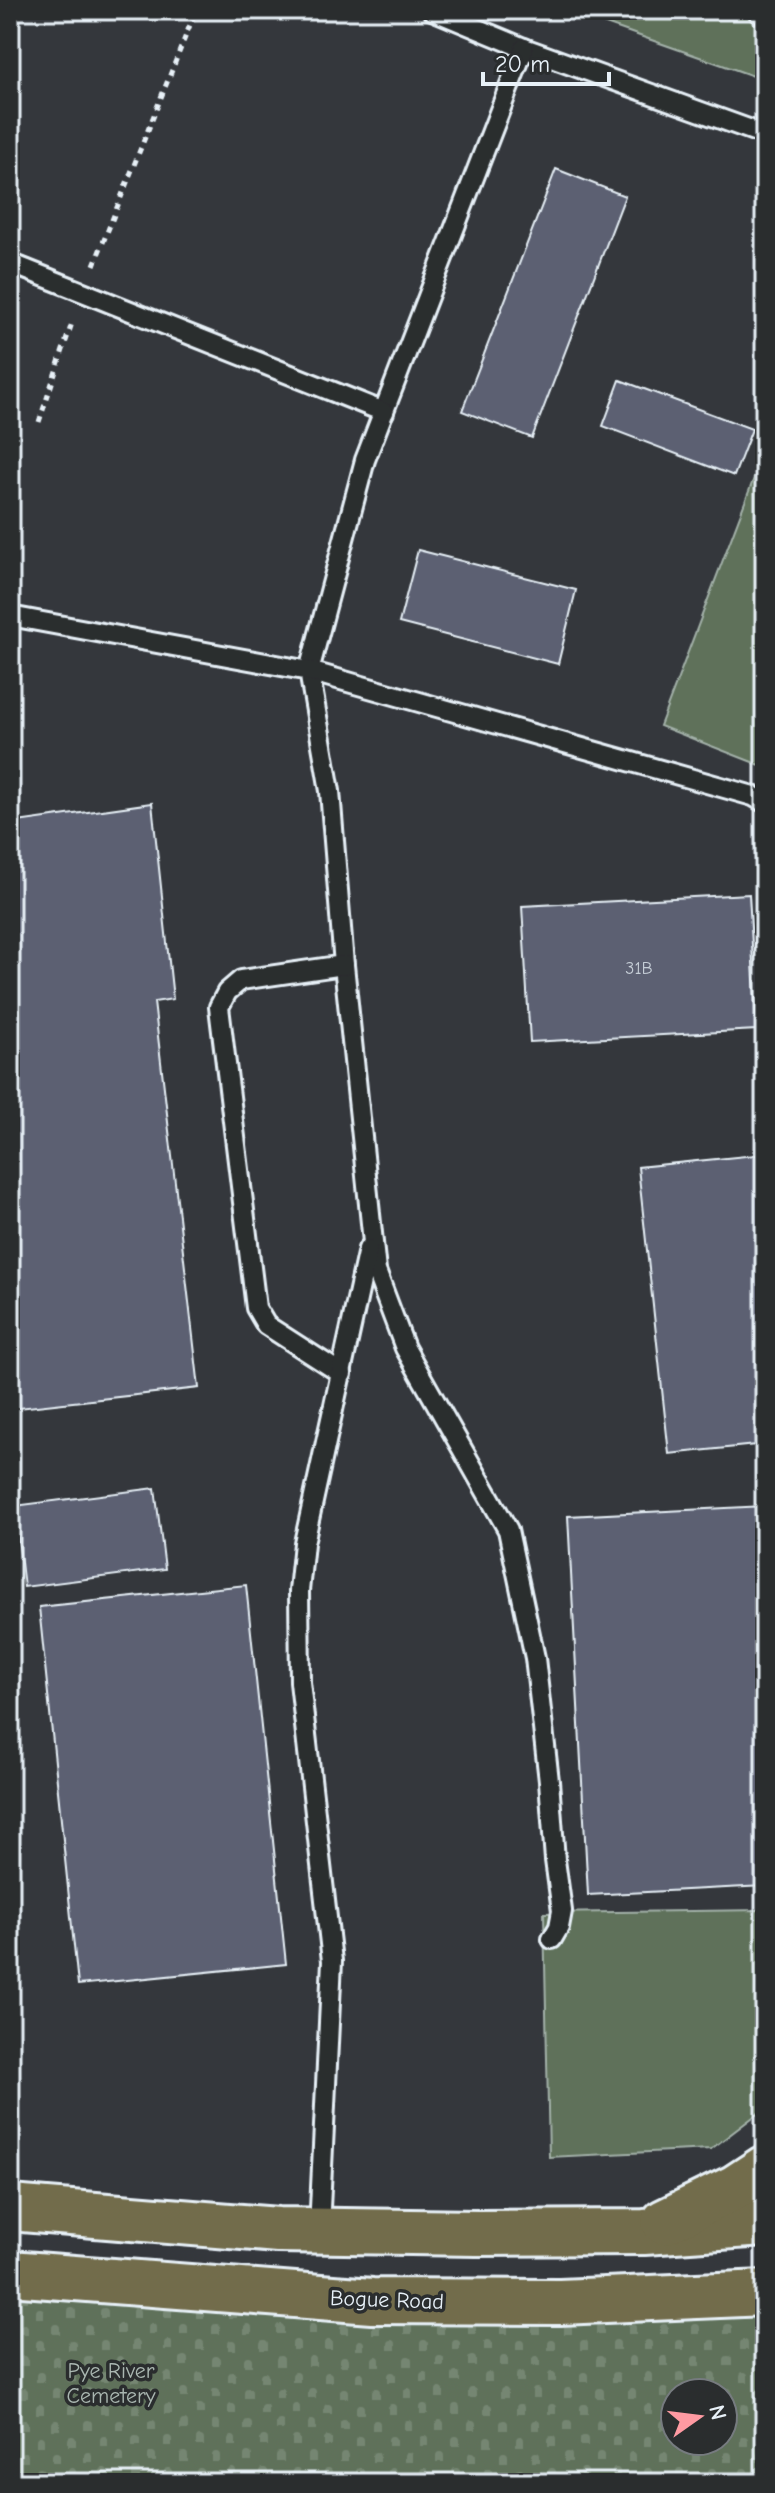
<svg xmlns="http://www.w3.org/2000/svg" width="775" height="2493" viewBox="0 0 775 2493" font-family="'Comic Neue',sans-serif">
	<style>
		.green { fill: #5e715a; stroke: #a3b1a9; stroke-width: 2 }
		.cemetery { fill: url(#cemetery-stones); stroke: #a3b1a9; stroke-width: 2; fill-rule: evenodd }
		.building { fill: #5b6072; stroke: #e8f1f8; stroke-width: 2 }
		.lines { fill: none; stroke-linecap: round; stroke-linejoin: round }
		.lane-casing { stroke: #e8f1f8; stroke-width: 24 }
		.primary-casing { stroke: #e8f1f8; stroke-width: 50 }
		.path { stroke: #e8f1f8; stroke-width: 5; stroke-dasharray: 6 6; stroke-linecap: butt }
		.lane { stroke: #2a2d2e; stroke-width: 18 }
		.primary { stroke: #726c4b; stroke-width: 44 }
		.labels { text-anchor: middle; stroke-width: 7; stroke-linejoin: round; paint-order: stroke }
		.number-label { font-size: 18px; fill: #c5cdd6 }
		.street-label { font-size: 22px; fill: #e8f1f8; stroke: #2a2d2e }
		.park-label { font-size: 22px; fill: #aab7b1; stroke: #2a2d2e }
	</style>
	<defs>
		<pattern id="cemetery-stones" width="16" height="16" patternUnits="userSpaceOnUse" patternTransform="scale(2)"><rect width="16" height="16" fill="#5e715a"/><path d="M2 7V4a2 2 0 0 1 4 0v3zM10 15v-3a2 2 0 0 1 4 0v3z" fill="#758672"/></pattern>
	</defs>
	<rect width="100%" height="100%" fill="#34373c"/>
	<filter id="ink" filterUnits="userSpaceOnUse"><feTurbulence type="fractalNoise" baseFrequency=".0125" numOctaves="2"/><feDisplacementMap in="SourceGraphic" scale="16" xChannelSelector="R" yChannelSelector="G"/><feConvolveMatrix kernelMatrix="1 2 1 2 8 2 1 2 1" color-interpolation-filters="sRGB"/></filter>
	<g filter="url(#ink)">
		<g class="green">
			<path d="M 566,10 L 765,10 L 765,80 Z"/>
			<path d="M 765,449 L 765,767 L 660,726 Z"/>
			<path d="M 765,1910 L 765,2108 L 711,2149 L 549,2157 L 544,1913 Z"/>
		</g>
		<path class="cemetery" d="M 10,2275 L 765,2293 L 765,2483 L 10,2483 ZM 675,2393 L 723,2393 L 723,2441 L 675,2441 Z"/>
		<g class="building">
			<path d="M 556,169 L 625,196 L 532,438 L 462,411 Z"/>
			<path d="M 620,380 L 752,429 L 734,476 L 603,426 Z"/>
			<path d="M 418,550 L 576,590 L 558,664 L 399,623 Z"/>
			<path d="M 152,803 L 173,999 L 154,1002 L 199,1388 L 10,1409 L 10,823 Z"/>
			<path d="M 749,894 L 757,1030 L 530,1042 L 522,906 Z"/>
			<path d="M 765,1154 L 765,1444 L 669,1454 L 638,1167 Z"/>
			<path d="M 155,1488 L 165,1569 L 24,1587 L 14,1506 Z"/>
			<path d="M 765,1506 L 765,1886 L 588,1895 L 568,1516 Z"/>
			<path d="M 246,1585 L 286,1964 L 78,1985 L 39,1607 Z"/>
		</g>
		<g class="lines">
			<defs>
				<g id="lane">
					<path d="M 432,10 L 524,48 L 765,135"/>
					<path d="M 759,13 L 765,11"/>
					<path d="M 524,48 L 365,460 L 309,671 L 330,791 L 344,965 L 376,1271 L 405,1348 L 508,1530 L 535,1658 L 549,1781 L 555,1860 L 562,1911 L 559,1927 L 552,1939"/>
					<path d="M 10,263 L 384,412"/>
					<path d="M 10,616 L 309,671 L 753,796 L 765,803"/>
					<path d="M 342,1374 L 266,1325 L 256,1308 L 219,1007 L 227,992 L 241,980 L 344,965"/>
					<path d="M 319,2229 L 332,1961 L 300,1682 L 299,1591 L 304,1543 L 368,1249"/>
				</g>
				<g id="primary">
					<path d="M 10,2208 L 278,2230 L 477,2233 L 644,2232 L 765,2224"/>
					<path d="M 664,2222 L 736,2187 L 765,2168"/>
					<path d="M 10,2273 L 372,2301 L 560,2302 L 765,2293"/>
				</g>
			</defs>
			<use href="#lane" class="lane-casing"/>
			<use href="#primary" class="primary-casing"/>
			<g class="path">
				<path d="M 94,265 L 196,10"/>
				<path d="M 39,422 L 73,320"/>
			</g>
			<use href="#lane" class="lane"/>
			<use href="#primary" class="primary"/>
		</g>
	</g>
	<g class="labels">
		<g class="number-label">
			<text x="639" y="974">31B</text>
		</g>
		<g class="street-label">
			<text transform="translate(387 2299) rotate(2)" y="8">Bogue Road</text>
		</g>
		<g class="park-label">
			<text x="111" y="2378">Pye River<tspan x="111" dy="25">Cemetery</tspan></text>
		</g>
	</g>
	<rect width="775" height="2493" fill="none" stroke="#2a2d2e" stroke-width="40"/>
	<rect x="20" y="20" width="735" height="2453" fill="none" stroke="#e8f1f8" stroke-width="3" filter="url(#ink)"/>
	<g transform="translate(699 2417) rotate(76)"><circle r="38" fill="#2a2d2e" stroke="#767b7f" stroke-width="2"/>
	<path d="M0-6L14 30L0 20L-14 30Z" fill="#ff9aa2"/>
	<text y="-12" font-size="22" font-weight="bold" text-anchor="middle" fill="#e8f1f8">N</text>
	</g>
	<path d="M483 72v12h126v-12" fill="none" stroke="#e8f1f8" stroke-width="4"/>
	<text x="495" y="72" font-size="24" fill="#e8f1f8" stroke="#2a2d2e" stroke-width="6" paint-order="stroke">20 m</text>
</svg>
